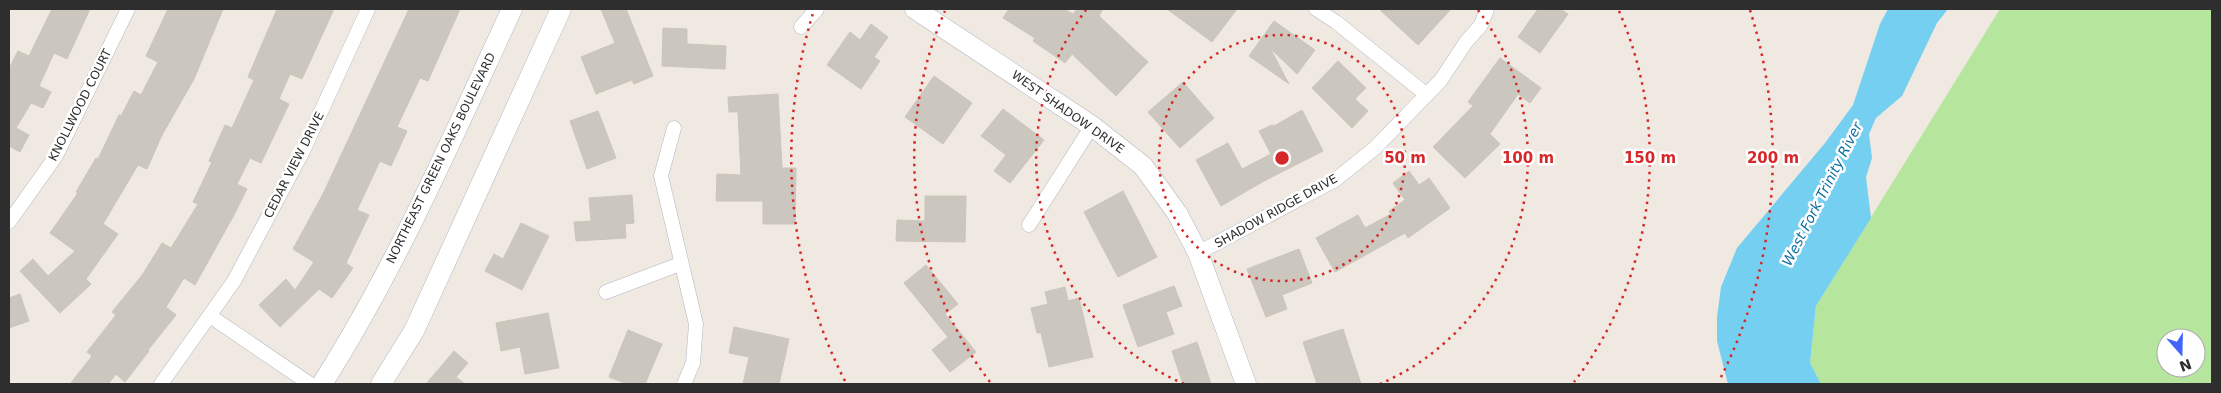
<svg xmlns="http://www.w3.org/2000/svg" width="2221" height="393" viewBox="0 0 2221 393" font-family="'DejaVu Sans',sans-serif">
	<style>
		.green { fill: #b6e59e; fill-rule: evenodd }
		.water { fill: #75cff0 }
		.building { fill: #cbc7bf; stroke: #cbc5ba }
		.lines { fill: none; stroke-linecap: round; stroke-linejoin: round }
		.street-casing { stroke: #b4b7c1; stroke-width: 15 }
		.secondary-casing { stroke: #b4b7c1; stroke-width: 21 }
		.street { stroke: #fff; stroke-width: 14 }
		.secondary { stroke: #fff; stroke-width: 20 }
		.ring { fill: none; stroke: #d62828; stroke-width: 2.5; stroke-dasharray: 2.5 5 }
		.labels { text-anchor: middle; stroke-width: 5; stroke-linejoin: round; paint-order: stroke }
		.street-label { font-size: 12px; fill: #2e2e2e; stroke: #fff }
		.water-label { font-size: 14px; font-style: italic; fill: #0d6fa3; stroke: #fff }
		.centre { fill: #d62828; stroke: #fff; stroke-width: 2.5 }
		.ring-label { font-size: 15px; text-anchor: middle; font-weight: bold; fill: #d62828; stroke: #fff; stroke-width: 5; stroke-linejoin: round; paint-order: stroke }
	</style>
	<rect width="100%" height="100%" fill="#efe9e1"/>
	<path class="green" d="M 2000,9 L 2212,9 L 2212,384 L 1821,384 L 1810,363 L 1816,306 ZM 2166,338 L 2196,338 L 2196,368 L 2166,368 Z"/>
	<path class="water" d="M 1888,9 L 1948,9 L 1937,23 L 1902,96 L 1876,118 L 1869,134 L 1872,158 L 1866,177 L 1871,218 L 1816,306 L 1810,363 L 1821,384 L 1728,384 L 1717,341 L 1717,317 L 1721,287 L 1737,248 L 1825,143 L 1853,105 L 1880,24 Z"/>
	<g class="building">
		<path d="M 52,9 L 90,9 L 67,59 L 54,53 L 39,86 L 51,92 L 43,108 L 31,103 L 16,128 L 29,135 L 20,152 L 9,146 L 9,69 L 18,51 L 29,56 Z"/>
		<path d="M 168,9 L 223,9 L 194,79 L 162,135 L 147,169 L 138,165 L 103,224 L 118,234 L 86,279 L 91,284 L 60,313 L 20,271 L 33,259 L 48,276 L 75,251 L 50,233 L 78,193 L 76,192 L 96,158 L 98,159 L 119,115 L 121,116 L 134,91 L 141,95 L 158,62 L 146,56 Z"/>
		<path d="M 277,9 L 334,9 L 302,79 L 290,74 L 279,99 L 289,104 L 261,163 L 250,158 L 237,184 L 247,189 L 234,215 L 195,285 L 184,278 L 166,307 L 176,315 L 148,350 L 149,351 L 125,382 L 116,374 L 108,384 L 70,384 L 92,356 L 87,352 L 116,315 L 112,312 L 143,274 L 162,243 L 171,248 L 198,204 L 193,202 L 212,162 L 209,161 L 225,125 L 232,128 L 254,80 L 248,77 Z"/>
		<path d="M 409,9 L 460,9 L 428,81 L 420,78 L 397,127 L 407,131 L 391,166 L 380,161 L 357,210 L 369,215 L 346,263 L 353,268 L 332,298 L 319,289 L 280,327 L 259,305 L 286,279 L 295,290 L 314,262 L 293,249 L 323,194 Z"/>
		<path d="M 601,9 L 626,9 L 653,76 L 634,84 L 632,80 L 596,94 L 581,57 L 615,43 Z"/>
		<path d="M 1009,9 L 1064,9 L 1073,14 L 1077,9 L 1103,9 L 1099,16 L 1148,62 L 1116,96 L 1072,54 L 1065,63 L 1033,41 L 1035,38 L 1003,18 Z"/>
		<path d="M 1167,9 L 1237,9 L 1212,42 Z"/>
		<path d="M 1379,9 L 1451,9 L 1418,45 Z"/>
		<path d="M 1538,9 L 1560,9 L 1568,14 L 1540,53 L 1518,37 Z"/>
		<path d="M 1274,21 L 1315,50 L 1297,74 L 1270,48 L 1289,84 L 1249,56 Z"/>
		<path d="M 871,24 L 888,37 L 874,57 L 880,61 L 861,89 L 827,65 L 850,32 L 860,40 Z"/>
		<path d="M 663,28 L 687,29 L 687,44 L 726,46 L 725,69 L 662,66 Z"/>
		<path d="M 1500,58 L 1541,88 L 1530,103 L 1518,94 L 1490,134 L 1500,144 L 1465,178 L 1433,147 L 1473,106 L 1468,102 Z"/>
		<path d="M 1338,61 L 1366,88 L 1355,99 L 1368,111 L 1352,128 L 1312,88 Z"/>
		<path d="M 934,76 L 972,103 L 943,144 L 905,117 Z"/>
		<path d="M 1183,82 L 1214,118 L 1180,148 L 1148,112 Z"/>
		<path d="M 778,94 L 782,168 L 796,168 L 795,224 L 763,224 L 763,201 L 716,201 L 717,174 L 741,175 L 738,112 L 729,112 L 728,97 Z"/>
		<path d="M 1003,109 L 1044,140 L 1010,183 L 994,171 L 1006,155 L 981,136 Z"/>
		<path d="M 1302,110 L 1323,151 L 1264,181 L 1221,206 L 1196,160 L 1228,143 L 1242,169 L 1271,154 L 1259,131 L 1272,125 L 1274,126 Z"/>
		<path d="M 598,111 L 616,158 L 587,169 L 570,121 Z"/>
		<path d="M 1409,171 L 1419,185 L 1429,178 L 1450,208 L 1408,238 L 1405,233 L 1335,272 L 1316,238 L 1358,215 L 1365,228 L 1391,214 L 1389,211 L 1405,200 L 1393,183 Z"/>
		<path d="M 1123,191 L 1157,257 L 1118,277 L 1084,212 Z"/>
		<path d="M 632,195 L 634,223 L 625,224 L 626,238 L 576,241 L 574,222 L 591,221 L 589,198 Z"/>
		<path d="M 925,196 L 966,196 L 965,242 L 896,241 L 897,220 L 925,221 Z"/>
		<path d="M 521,223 L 549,236 L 522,290 L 485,271 L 494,254 L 503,259 Z"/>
		<path d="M 1299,249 L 1312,283 L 1282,295 L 1287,309 L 1266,317 L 1247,269 Z"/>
		<path d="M 926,265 L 958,304 L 945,314 L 976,352 L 950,372 L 932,350 L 948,337 L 904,283 Z"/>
		<path d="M 1174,286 L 1182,306 L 1166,312 L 1174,334 L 1138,347 L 1123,305 Z"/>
		<path d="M 1065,287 L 1068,301 L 1079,298 L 1093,357 L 1049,367 L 1041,333 L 1037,333 L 1031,308 L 1048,304 L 1045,292 Z"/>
		<path d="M 20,294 L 29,321 L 9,328 L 9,298 Z"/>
		<path d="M 548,313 L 559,368 L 525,374 L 520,347 L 501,351 L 496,323 Z"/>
		<path d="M 734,327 L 789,339 L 779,384 L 743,384 L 749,357 L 729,353 Z"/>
		<path d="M 1343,329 L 1361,384 L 1317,384 L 1303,342 Z"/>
		<path d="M 628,330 L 662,344 L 645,384 L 627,384 L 609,377 Z"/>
		<path d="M 1197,342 L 1211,384 L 1183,384 L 1172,351 Z"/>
		<path d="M 454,351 L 468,363 L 456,377 L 465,384 L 426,384 Z"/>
	</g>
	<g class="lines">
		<defs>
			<g id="street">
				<path d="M 1316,9 L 1336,22 L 1427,95"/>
				<path d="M 801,27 L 817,9"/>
				<path d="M 674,128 L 661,176 L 696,324 L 693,363 L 684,384"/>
				<path d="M 9,222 L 56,156 L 128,9"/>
				<path d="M 1029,225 L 1092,126"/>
				<path d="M 1198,253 L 1335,180 L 1375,148 L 1441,80 L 1466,42 L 1481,25 L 1487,9"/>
				<path d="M 606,292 L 680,264"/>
				<path d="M 210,316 L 310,384"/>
				<path d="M 161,384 L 234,281 L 303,151 L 368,9"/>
			</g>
			<g id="secondary">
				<path d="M 915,9 L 1092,126 L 1143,166 L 1177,213 L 1198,253 L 1246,384"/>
				<path d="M 322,384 C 397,266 453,136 512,9"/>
				<path d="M 381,384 L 414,331 L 561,9"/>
			</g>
		</defs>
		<use href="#street" class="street-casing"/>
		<use href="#secondary" class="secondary-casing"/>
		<use href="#street" class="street"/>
		<use href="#secondary" class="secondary"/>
	</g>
	<g class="ring">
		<circle cx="1282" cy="158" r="123"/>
		<path d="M1184 384A246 246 0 0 1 1086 10M1478 10A246 246 0 0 1 1380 384"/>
		<path d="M990 382A368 368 0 0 1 945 11M1619 11A368 368 0 0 1 1574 382"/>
		<path d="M845 381A491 491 0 0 1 814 10M1750 10A491 491 0 0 1 1719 381"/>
	</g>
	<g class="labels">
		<g class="street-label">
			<text transform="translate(80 105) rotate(-63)" y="4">KNOLLWOOD COURT</text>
			<text transform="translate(1068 112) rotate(35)" y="4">WEST SHADOW DRIVE</text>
			<text transform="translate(441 158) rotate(-64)" y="4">NORTHEAST GREEN OAKS BOULEVARD</text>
			<text transform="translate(294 165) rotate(-63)" y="4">CEDAR VIEW DRIVE</text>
			<text transform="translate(1276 211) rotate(-29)" y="4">SHADOW RIDGE DRIVE</text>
		</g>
		<g class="water-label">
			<text transform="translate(1822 194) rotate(-63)" y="5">West Fork Trinity River</text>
		</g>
	</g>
	<circle cx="1282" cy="158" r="8" class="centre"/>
	<g class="ring-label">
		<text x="1405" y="163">50 m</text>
		<text x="1528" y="163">100 m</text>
		<text x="1650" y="163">150 m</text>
		<text x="1773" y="163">200 m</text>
	</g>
	<rect width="2221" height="393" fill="none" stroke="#2e2e2e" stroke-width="20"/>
	<g transform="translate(2181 353) rotate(160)"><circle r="24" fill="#ffffff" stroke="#ababab"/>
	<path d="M0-4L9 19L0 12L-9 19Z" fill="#4264fb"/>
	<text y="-8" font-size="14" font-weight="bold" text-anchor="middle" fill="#2e2e2e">N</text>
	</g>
</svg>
